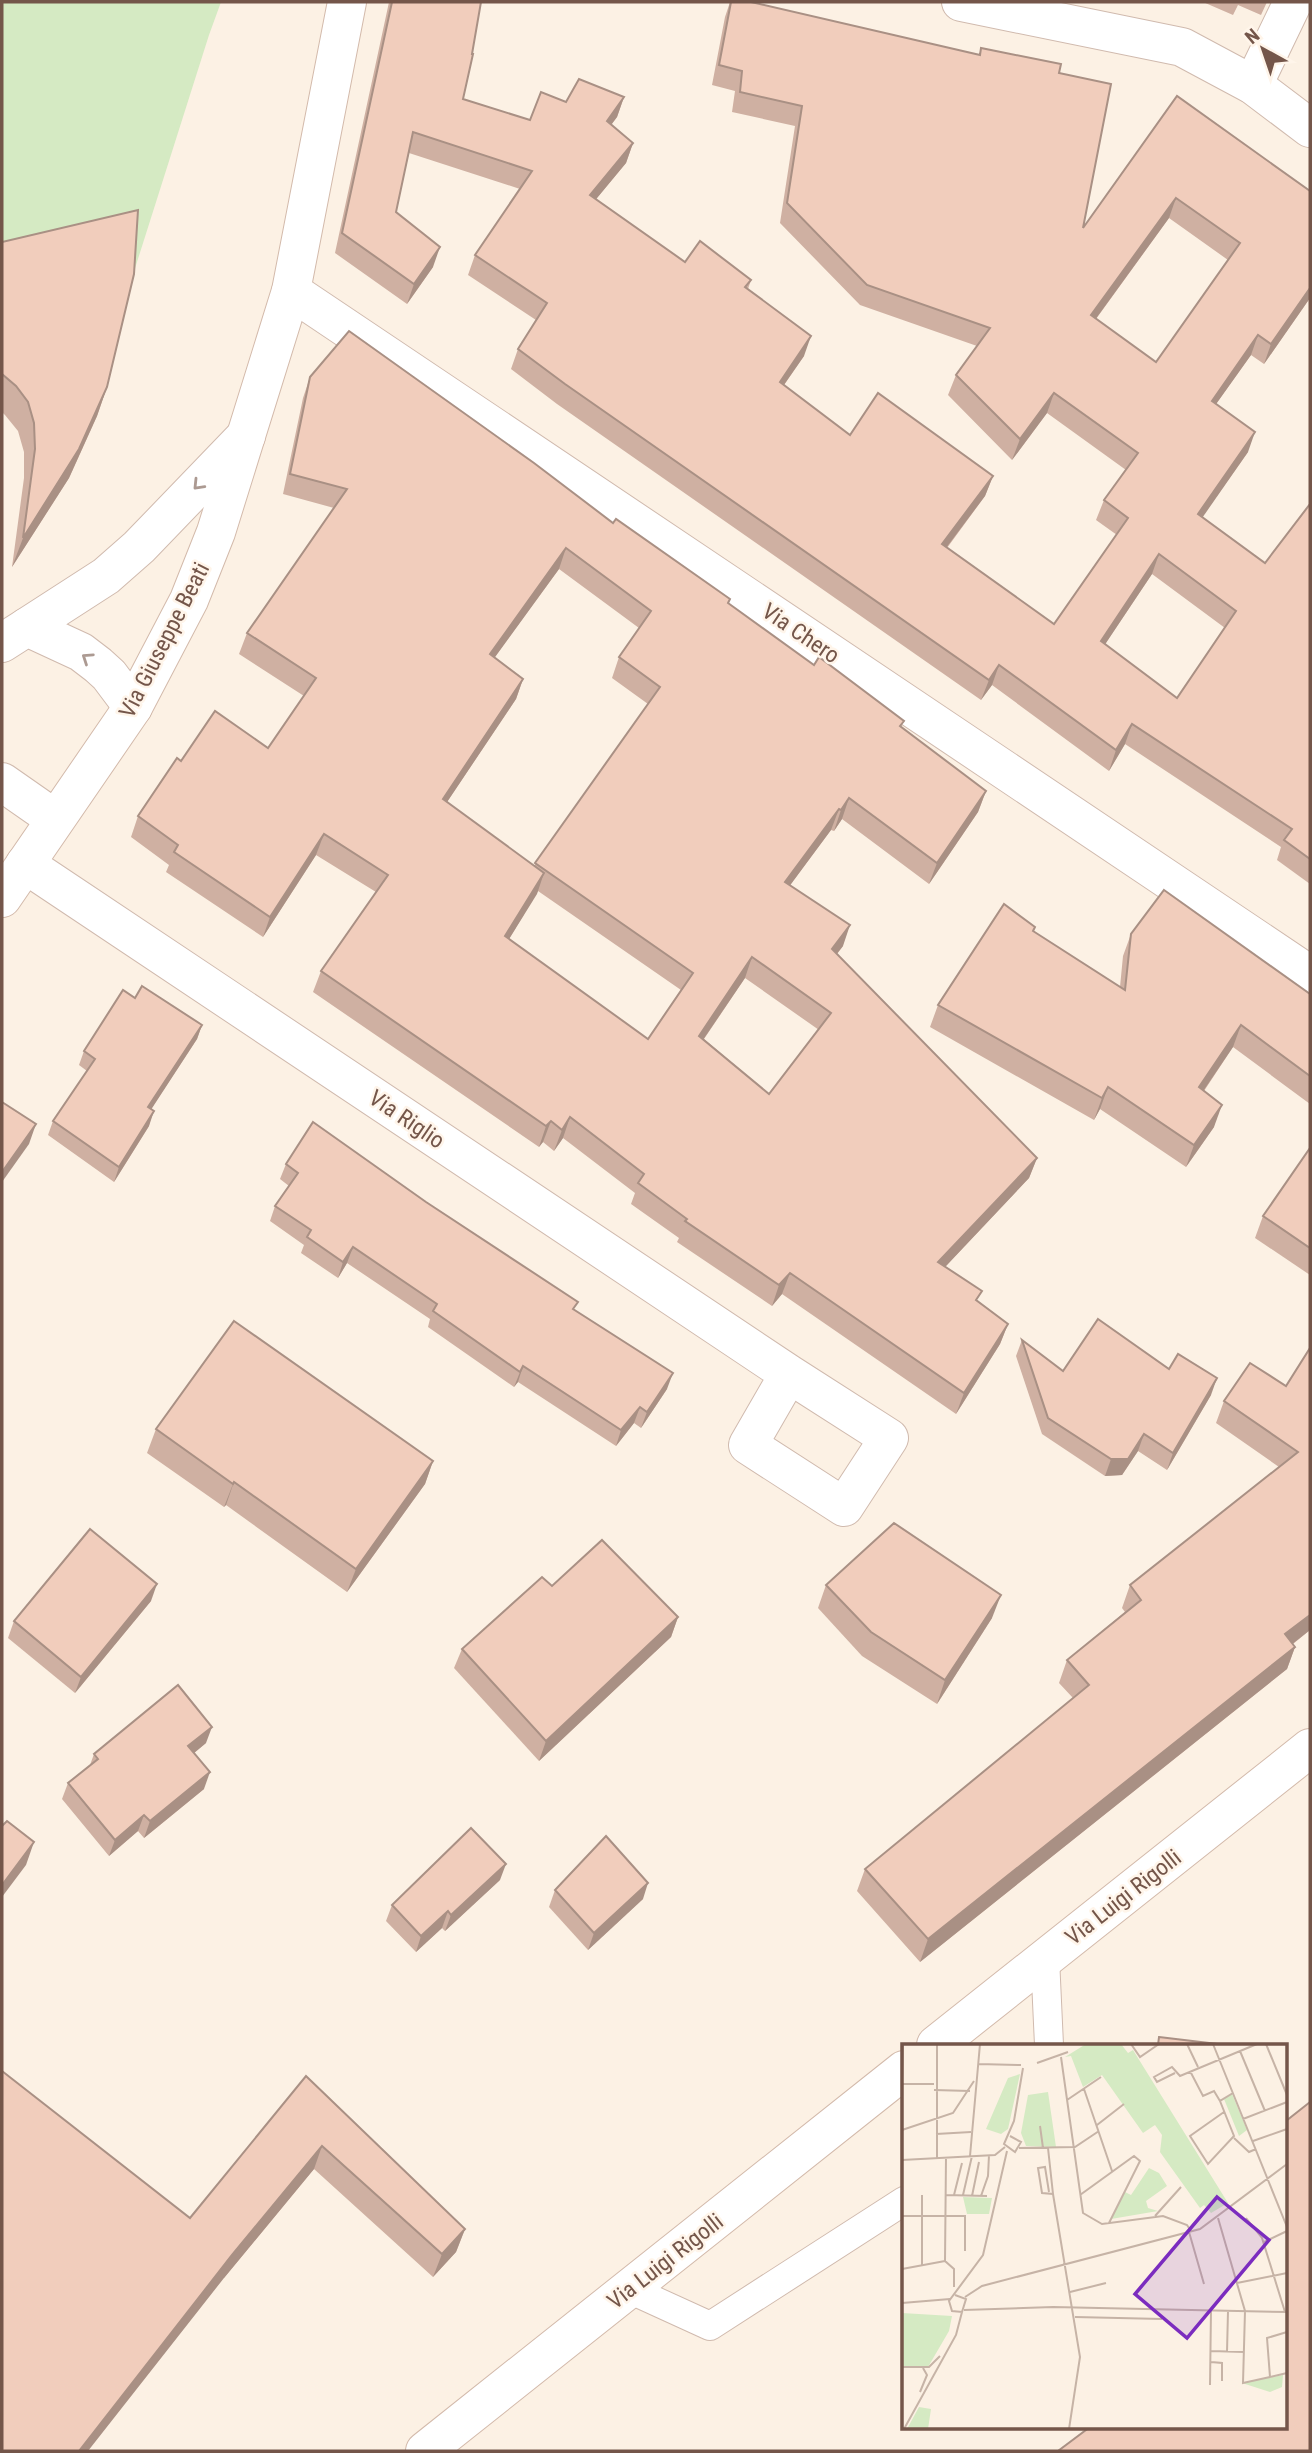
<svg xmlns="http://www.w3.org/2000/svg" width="1312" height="2453" viewBox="0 0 1312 2453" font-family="'Roboto Condensed',sans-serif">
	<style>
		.green { fill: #d5eac3 }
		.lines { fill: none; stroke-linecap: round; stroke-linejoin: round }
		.lane-casing { stroke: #d0baae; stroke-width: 30 }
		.street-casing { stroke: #d0baae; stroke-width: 40 }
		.secondary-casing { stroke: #d3baab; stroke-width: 40 }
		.lane { stroke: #fff; stroke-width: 28 }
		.street { stroke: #fff; stroke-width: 38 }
		.secondary { stroke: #fff; stroke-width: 38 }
		.wall { fill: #cfb0a2; fill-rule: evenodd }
		.shaded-wall { fill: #a99084 }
		.building { fill: #f1cdbc; stroke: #a99084; stroke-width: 2; fill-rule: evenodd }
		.oneway { stroke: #ac9a92 }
		.labels { text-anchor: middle; stroke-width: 5; stroke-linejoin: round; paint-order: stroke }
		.street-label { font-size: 23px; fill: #74564a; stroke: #fff5ea }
		.inset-road { fill: none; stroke: #c6b3a6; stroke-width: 2 }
		.view { fill: #7b2cbf; fill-opacity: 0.15; stroke: #7b2cbf; stroke-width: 3.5 }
		.inset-edge { fill: none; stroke: #74564a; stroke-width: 3.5 }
	</style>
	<rect width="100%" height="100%" fill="#fcf1e4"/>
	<path class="green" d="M 2,2 L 221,2 L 209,35 L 124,303 L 2,269 Z"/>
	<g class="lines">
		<defs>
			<g id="lane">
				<path d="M 1045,1958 L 1049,2045"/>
				<path d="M 629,2289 L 710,2326 L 904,2201"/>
			</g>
			<g id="street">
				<path d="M 961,2 L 1182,47 L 1253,85 L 1310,128"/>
				<path d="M 1253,85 L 1293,2"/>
				<path d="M 291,291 L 1310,975"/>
				<path d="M 27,627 L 106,576 L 139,547 L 246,436"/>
				<path d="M 2,643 L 27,627 L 81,652 L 98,665 L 109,675 L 133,707"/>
				<path d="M 2,782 L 55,819"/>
				<path d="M 25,864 L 789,1374 L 889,1438 L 844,1507 L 748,1445 L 789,1374"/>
			</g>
			<g id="secondary">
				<path d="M 2,898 L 133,707 L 189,600 L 216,532 L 291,291 L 347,2"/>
				<path d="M 936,2045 L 1310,1748"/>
				<path d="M 425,2451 L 904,2070"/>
			</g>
		</defs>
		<use href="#lane" class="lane-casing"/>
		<use href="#street" class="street-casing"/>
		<use href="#secondary" class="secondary-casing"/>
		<use href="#lane" class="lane"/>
		<use href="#street" class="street"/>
		<use href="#secondary" class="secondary"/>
	</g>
	<g class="wall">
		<path d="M 389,2 L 481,2 L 463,99 L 530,120 L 566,102 L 624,97 L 617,117 L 611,125 L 633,143 L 626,163 L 596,199 L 685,262 L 751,280 L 748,289 L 804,356 L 784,385 L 850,435 L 993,476 L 985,496 L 947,548 L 1054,624 L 1117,535 L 1096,520 L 1104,500 L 1126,470 L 1047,413 L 1012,460 L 948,395 L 956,375 L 977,346 L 860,305 L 780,223 L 795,126 L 732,112 L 735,91 L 712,85 L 725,17 L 730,2 L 751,2 L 979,55 L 981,48 L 1059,73 L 1083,228 L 1177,96 L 1310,298 L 1264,364 L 1251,355 L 1216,404 L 1248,452 L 1202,517 L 1265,563 L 1310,504 L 1310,884 L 1277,860 L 1281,847 L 1125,744 L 1109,771 L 992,685 L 981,700 L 557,404 L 511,369 L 518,349 L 536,320 L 468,275 L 475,255 L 520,189 L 409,153 L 396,212 L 433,267 L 407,304 L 335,253 ZM 1169,218 L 1228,260 L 1156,362 L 1096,319 ZM 1152,574 L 1225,628 L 1177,698 L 1105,644 Z"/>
		<path d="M 1203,2 L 1267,2 L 1261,15 L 1238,5 L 1233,15 Z"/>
		<path d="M 2,242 L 107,387 L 97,416 L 69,478 L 12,567 L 24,478 L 24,452 L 18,431 L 5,415 L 2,412 Z"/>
		<path d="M 310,377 L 613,523 L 814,665 L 904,721 L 901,727 L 986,791 L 978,812 L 929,884 L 842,819 L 834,831 L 831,830 L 790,885 L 843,946 L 837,954 L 1037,1158 L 1029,1178 L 945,1267 L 978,1301 L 1008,1324 L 1000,1344 L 956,1414 L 782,1294 L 772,1306 L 677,1242 L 679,1238 L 631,1204 L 635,1193 L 563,1138 L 554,1151 L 543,1142 L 539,1147 L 313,992 L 321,971 L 376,892 L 316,855 L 263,937 L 166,872 L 169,865 L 131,837 L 138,816 L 181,761 L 268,748 L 304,696 L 239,654 L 247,633 L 334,508 L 283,494 L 303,398 ZM 559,569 L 639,628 L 619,657 L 612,678 L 648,704 L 534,866 L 447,802 L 516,699 L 523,679 L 494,658 ZM 538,891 L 681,990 L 648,1039 L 509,939 ZM 745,978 L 819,1030 L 769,1094 L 704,1039 Z"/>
		<path d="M 1034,932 L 1120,987 L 1123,956 L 1131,934 L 1310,994 L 1310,1104 L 1233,1047 L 1204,1091 L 1214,1127 L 1186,1167 L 1100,1109 L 1094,1120 L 930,1027 L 938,1005 Z"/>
		<path d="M 135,998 L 202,1025 L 197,1039 L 151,1109 L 149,1126 L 114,1182 L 48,1135 L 53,1121 L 87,1071 L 79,1065 L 84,1051 Z"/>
		<path d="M 1310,1148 L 1310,1275 L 1255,1238 L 1263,1216 Z"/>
		<path d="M 286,1164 L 574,1310 L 667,1389 L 641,1428 L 634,1423 L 616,1446 L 518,1382 L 514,1387 L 428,1327 L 430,1319 L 347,1263 L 338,1278 L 301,1253 L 304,1245 L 270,1221 L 275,1206 L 289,1186 L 280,1179 Z"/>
		<path d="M 1022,1340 L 1063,1371 L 1169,1369 L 1211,1395 L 1167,1470 L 1138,1451 L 1122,1475 L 1105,1476 L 1042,1434 L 1016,1356 Z"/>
		<path d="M 1310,1348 L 1310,1630 L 1293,1644 L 1295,1647 L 1287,1669 L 920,1962 L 857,1891 L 865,1869 L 1073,1698 L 1059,1683 L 1067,1660 L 1125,1612 L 1122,1608 L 1130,1585 L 1279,1467 L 1216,1423 L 1224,1401 L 1286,1386 Z"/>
		<path d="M 156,1429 L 433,1461 L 425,1484 L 347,1592 L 226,1505 L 224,1507 L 147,1453 Z"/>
		<path d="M 826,1585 L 992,1618 L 937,1704 L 862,1656 L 818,1608 Z"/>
		<path d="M 552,1586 L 678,1617 L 671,1637 L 539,1761 L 454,1668 L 462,1649 Z"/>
		<path d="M 151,1601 L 75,1693 L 8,1638 L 14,1621 Z"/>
		<path d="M 206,1743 L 194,1753 L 204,1789 L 144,1838 L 138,1831 L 109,1856 L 62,1799 L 68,1783 L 90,1765 L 94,1754 Z"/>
		<path d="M 500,1880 L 445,1931 L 442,1928 L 416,1952 L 386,1921 L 392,1905 Z"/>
		<path d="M 555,1890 L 643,1899 L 588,1950 L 549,1907 Z"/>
		<path d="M 306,2076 L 465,2229 L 456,2252 L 433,2277 L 314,2169 L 224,2278 L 190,2218 Z"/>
	</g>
	<g class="shaded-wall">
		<path d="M 624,97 L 617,117 L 599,141 L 607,121 Z"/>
		<path d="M 633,143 L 626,163 L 583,215 L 590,195 Z"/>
		<path d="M 1176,198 L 1169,218 L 1084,335 L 1091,315 Z"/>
		<path d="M 440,247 L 433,267 L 407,304 L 414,284 Z"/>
		<path d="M 1310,288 L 1310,298 L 1264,364 L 1271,344 Z"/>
		<path d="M 1258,335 L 1251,355 L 1204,421 L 1212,401 Z"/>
		<path d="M 811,336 L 804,356 L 772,402 L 780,382 Z"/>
		<path d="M 107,387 L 97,416 L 69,478 L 12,567 L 23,538 Z"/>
		<path d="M 1054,393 L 1047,413 L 1012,460 L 1020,439 Z"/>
		<path d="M 1255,432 L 1248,452 L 1191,534 L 1198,514 Z"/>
		<path d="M 993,476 L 985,496 L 934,564 L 942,544 Z"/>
		<path d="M 566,548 L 559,569 L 482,675 L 490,654 Z"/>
		<path d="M 1159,554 L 1152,574 L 1094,661 L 1101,641 Z"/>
		<path d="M 999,665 L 992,685 L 981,700 L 989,680 Z"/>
		<path d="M 523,679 L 516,699 L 435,820 L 443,799 Z"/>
		<path d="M 1132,724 L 1125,744 L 1109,771 L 1116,750 Z"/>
		<path d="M 986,791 L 978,812 L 929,884 L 937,863 Z"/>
		<path d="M 849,798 L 842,819 L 834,831 L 841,810 Z"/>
		<path d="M 839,809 L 831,830 L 777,903 L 785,882 Z"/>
		<path d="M 324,834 L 316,855 L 263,937 L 270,917 Z"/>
		<path d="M 544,873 L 537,894 L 498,957 L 505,936 Z"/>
		<path d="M 850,925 L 843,946 L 824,970 L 832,949 Z"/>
		<path d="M 752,957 L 745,978 L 692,1056 L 699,1036 Z"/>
		<path d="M 202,1025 L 197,1039 L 143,1122 L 148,1107 Z"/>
		<path d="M 1241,1025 L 1233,1047 L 1191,1109 L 1199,1087 Z"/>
		<path d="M 1108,1087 L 1100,1109 L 1094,1120 L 1102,1098 Z"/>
		<path d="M 1222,1105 L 1214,1127 L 1186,1167 L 1194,1145 Z"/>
		<path d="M 154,1111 L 149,1126 L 114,1182 L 119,1167 Z"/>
		<path d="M 570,1117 L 563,1138 L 554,1151 L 562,1130 Z"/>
		<path d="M 551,1121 L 543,1142 L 539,1147 L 546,1126 Z"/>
		<path d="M 36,1124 L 29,1144 L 2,1182 L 2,1172 Z"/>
		<path d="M 1037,1158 L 1029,1178 L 930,1283 L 938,1262 Z"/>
		<path d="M 353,1247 L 347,1263 L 338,1278 L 343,1262 Z"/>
		<path d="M 790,1273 L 782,1294 L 772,1306 L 779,1285 Z"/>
		<path d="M 1008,1324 L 1000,1344 L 956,1414 L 964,1393 Z"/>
		<path d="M 523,1366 L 518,1382 L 514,1387 L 520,1372 Z"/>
		<path d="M 673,1373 L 667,1389 L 641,1428 L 647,1412 Z"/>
		<path d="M 1217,1378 L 1211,1395 L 1167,1470 L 1173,1453 Z"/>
		<path d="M 640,1407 L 634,1423 L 616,1446 L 621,1430 Z"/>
		<path d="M 1144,1434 L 1138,1451 L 1122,1475 L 1105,1476 L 1111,1459 Z"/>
		<path d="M 433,1461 L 425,1484 L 347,1592 L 356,1569 Z"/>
		<path d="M 234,1482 L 226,1505 L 224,1507 L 233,1484 Z"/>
		<path d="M 157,1584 L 151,1601 L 75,1693 L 81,1677 Z"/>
		<path d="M 1001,1595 L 992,1618 L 937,1704 L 945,1680 Z"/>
		<path d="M 1310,1615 L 1310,1630 L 1277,1656 L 1285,1634 Z"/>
		<path d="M 678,1617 L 671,1637 L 539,1761 L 546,1741 Z"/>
		<path d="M 1295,1647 L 1287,1669 L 920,1962 L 928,1939 Z"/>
		<path d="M 212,1727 L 206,1743 L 182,1763 L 188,1746 Z"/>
		<path d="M 210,1772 L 204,1789 L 144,1838 L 150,1821 Z"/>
		<path d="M 144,1815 L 138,1831 L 109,1856 L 115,1840 Z"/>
		<path d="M 34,1842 L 26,1865 L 2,1897 L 2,1885 Z"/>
		<path d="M 506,1864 L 500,1880 L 445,1931 L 451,1915 Z"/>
		<path d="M 648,1883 L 643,1899 L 588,1950 L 594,1933 Z"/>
		<path d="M 448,1911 L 442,1928 L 416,1952 L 421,1936 Z"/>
		<path d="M 322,2146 L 314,2169 L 224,2278 L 88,2451 L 79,2451 L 232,2255 Z"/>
		<path d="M 465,2229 L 456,2252 L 433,2277 L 442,2254 Z"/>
	</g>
	<g class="building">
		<path d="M 392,2 L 481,2 L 472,54 L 473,54 L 463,99 L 530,120 L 541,92 L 566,102 L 579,79 L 624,97 L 607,121 L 633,143 L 590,195 L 685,262 L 700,241 L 751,280 L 745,287 L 811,336 L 780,382 L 850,435 L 878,393 L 993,476 L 942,544 L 1054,624 L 1128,518 L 1104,500 L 1138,453 L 1054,393 L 1020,439 L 956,375 L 990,328 L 867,285 L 787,203 L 802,106 L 740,92 L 742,71 L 719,65 L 731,2 L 751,2 L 980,55 L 981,48 L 1061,64 L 1059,73 L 1111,84 L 1083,228 L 1177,96 L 1310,191 L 1310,288 L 1271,344 L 1258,335 L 1212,401 L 1255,432 L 1198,514 L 1265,563 L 1310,504 L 1310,859 L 1284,840 L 1292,829 L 1132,724 L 1116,750 L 999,665 L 989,680 L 565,384 L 518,349 L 547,303 L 475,255 L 532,171 L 413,132 L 396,212 L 440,247 L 414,284 L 342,233 ZM 1176,198 L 1240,243 L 1156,362 L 1091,315 ZM 1159,554 L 1236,611 L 1177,698 L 1101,641 Z"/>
		<path d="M 138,210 L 134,274 L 107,387 L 79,449 L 23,538 L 35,449 L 34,423 L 28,402 L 16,386 L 2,374 L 2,242 Z"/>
		<path d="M 349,331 L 534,463 L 613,523 L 616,519 L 730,599 L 728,603 L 814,665 L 819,657 L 904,721 L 900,726 L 986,791 L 937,863 L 849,798 L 841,810 L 839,809 L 785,882 L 850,925 L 832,949 L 1037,1158 L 938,1262 L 982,1291 L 976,1300 L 1008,1324 L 964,1393 L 790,1273 L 779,1285 L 685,1221 L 687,1219 L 638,1183 L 644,1174 L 570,1117 L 562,1130 L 551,1121 L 546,1126 L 321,971 L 388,875 L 324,834 L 270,917 L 174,852 L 178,845 L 138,816 L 177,758 L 181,761 L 215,711 L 268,748 L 316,678 L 247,633 L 347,489 L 290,474 L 310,377 ZM 566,548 L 651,611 L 619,657 L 660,687 L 535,863 L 693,973 L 648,1039 L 505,936 L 544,873 L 443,799 L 523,679 L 490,654 ZM 752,957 L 831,1013 L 769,1094 L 699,1036 Z"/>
		<path d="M 1164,890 L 1310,994 L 1310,1076 L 1241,1025 L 1199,1087 L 1222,1105 L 1194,1145 L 1108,1087 L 1102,1098 L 938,1005 L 1004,904 L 1035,927 L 1033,931 L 1125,990 L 1131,934 Z"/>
		<path d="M 142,986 L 202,1025 L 148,1107 L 154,1111 L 119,1167 L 53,1121 L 95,1059 L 84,1051 L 123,990 L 135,998 Z"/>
		<path d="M 2,1102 L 36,1124 L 2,1172 Z"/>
		<path d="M 313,1122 L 426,1202 L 578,1302 L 573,1309 L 673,1373 L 647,1412 L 640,1407 L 621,1430 L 523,1366 L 520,1372 L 433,1311 L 437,1304 L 353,1247 L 343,1262 L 307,1237 L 311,1230 L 275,1206 L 298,1173 L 286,1164 Z"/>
		<path d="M 1310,1148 L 1310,1248 L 1263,1216 Z"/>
		<path d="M 1098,1319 L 1169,1369 L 1178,1354 L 1217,1378 L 1173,1453 L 1144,1434 L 1128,1459 L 1111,1459 L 1048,1418 L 1022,1340 L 1063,1371 Z"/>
		<path d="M 234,1321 L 433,1461 L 356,1569 L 234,1482 L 233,1484 L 156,1429 Z"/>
		<path d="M 1310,1348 L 1310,1615 L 1285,1634 L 1295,1647 L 928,1939 L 865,1869 L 1089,1685 L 1067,1660 L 1141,1600 L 1130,1585 L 1298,1452 L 1224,1401 L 1250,1363 L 1286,1386 Z"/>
		<path d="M 894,1523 L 1001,1595 L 945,1680 L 871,1632 L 826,1585 Z"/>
		<path d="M 90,1529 L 157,1584 L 81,1677 L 14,1621 Z"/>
		<path d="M 602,1540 L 678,1617 L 546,1741 L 462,1649 L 542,1577 L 552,1586 Z"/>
		<path d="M 178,1685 L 212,1727 L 188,1746 L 210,1772 L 150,1821 L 144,1815 L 115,1840 L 68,1783 L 98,1759 L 94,1754 Z"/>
		<path d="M 7,1821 L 34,1842 L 2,1885 L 2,1826 Z"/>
		<path d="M 471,1828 L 506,1864 L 451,1915 L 448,1911 L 421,1936 L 392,1905 Z"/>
		<path d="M 606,1836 L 648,1883 L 594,1933 L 555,1890 Z"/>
		<path d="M 1159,2037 L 1226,2045 L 1158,2045 Z"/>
		<path d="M 2,2071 L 190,2218 L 306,2076 L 465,2229 L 442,2254 L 322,2146 L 232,2255 L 79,2451 L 2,2451 Z"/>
		<path d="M 1310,2102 L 1310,2451 L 1058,2451 L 1090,2427 L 1286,2427 L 1286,2121 Z"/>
	</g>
	<defs><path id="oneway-chevron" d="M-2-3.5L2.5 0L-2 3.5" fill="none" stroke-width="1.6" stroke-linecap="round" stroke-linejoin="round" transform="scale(1.75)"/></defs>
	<g class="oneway">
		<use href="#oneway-chevron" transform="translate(198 485) rotate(134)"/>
		<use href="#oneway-chevron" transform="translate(87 658) rotate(-146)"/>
	</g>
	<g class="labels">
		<g class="street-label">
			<text transform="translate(801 633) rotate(34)" y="8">Via Chero</text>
			<text transform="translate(164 640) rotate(-63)" y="8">Via Giuseppe Beati</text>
			<text transform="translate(407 1119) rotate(34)" y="8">Via Riglio</text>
			<text transform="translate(1123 1897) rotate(-38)" y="8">Via Luigi Rigolli</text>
			<text transform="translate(665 2261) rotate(-38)" y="8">Via Luigi Rigolli</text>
		</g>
	</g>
	<g transform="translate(902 2044)">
		<rect width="385" height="385" fill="#fcf1e4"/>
		<path d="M 184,0 L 219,0 L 226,9 L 231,6 L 326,159 L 309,169 L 302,161 L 298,164 L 258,108 L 260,91 L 253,81 L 241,89 L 200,31 L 181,43 L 169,12 L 163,13 ZM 118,30 L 106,85 L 99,90 L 84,85 L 106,34 ZM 146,48 L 154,103 L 124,102 L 119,89 L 126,51 ZM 330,50 L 345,86 L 337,92 L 322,55 ZM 247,124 L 257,129 L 265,142 L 244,157 L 246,164 L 256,167 L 209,175 L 223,148 L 229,151 ZM 61,153 L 90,154 L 87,170 L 65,170 ZM 0,269 L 50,272 L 47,287 L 26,323 L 0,322 ZM 381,331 L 380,343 L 368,348 L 340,339 ZM 17,363 L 29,365 L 26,385 L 5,385 Z" fill="#d5eac3"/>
		<path class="inset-road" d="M 35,0 L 35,114M 229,0 L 238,13 L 257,0M 285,0 L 296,23M 311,0 L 385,183M 364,0 L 385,51M 338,7 L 363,67M 159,13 L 181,169 L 200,180 L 261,172 L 285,181 L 289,187M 135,19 L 166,8M 76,20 L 119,21M 288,27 L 301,52 L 312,47 L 318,57M 273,29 L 255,38 L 252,33 L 270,23 L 278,32 L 355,0M 0,38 L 1,0M 0,40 L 32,40M 182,45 L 210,127M 32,46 L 68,47M 165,56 L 199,33M 322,68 L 288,92 L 306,120 L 332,92 L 318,57 L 331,49M 341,75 L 385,58M 195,81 L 222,60M 138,82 L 141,104M 0,86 L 51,69 L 72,37M 34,90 L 69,88M 108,92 L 119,98 L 113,108 L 102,100 L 112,77 L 121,24M 332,94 L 347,108 L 354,105M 351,97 L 385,85M 117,104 L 173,103 L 197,87M 146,104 L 151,150M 68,112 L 78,0M 44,113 L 43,217 L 52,225 L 52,243M 0,116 L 93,111 L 103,103M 147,148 L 143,123 L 136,124 L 140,149 L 151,150 L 178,313 L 167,385M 20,151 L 20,222M 44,151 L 85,152M 52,151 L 60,119M 61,151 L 70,112M 178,151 L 232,112 L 238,117 L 207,179M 70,152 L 77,118M 79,152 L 86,132 L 87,111M 0,172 L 63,172 L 63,207M 253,172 L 279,143M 316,174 L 343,267 L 341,339 L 368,333M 344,174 L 360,194 L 383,268M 287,188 L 302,240M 362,198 L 385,187M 0,225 L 43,217M 335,239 L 385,229M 168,248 L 204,239M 53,251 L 64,255 L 60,268 L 50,267 L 47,257 L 81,211 L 105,107M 63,253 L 80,242 L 298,185 L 385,120M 0,259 L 48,255M 62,266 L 151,263 L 385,268M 173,273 L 260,275M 385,288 L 365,294 L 368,333 L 385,329M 309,307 L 342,308M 325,308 L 326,267M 309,318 L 320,319 L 320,337M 0,323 L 27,323 L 38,312M 308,341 L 309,266M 18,348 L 25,331 L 21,324M 2,385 L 54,291 L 60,268"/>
		<path class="view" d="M 315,153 L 367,196 L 285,294 L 233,250 Z"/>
		<rect width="385" height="385" class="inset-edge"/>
	</g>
	<rect width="1312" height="2453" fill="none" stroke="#74564a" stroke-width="7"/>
	<g transform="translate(1263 49) rotate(320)" stroke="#fff5ea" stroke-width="5" paint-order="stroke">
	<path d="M0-5L12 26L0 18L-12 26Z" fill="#74564a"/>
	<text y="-10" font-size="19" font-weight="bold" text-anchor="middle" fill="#74564a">N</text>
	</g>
</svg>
